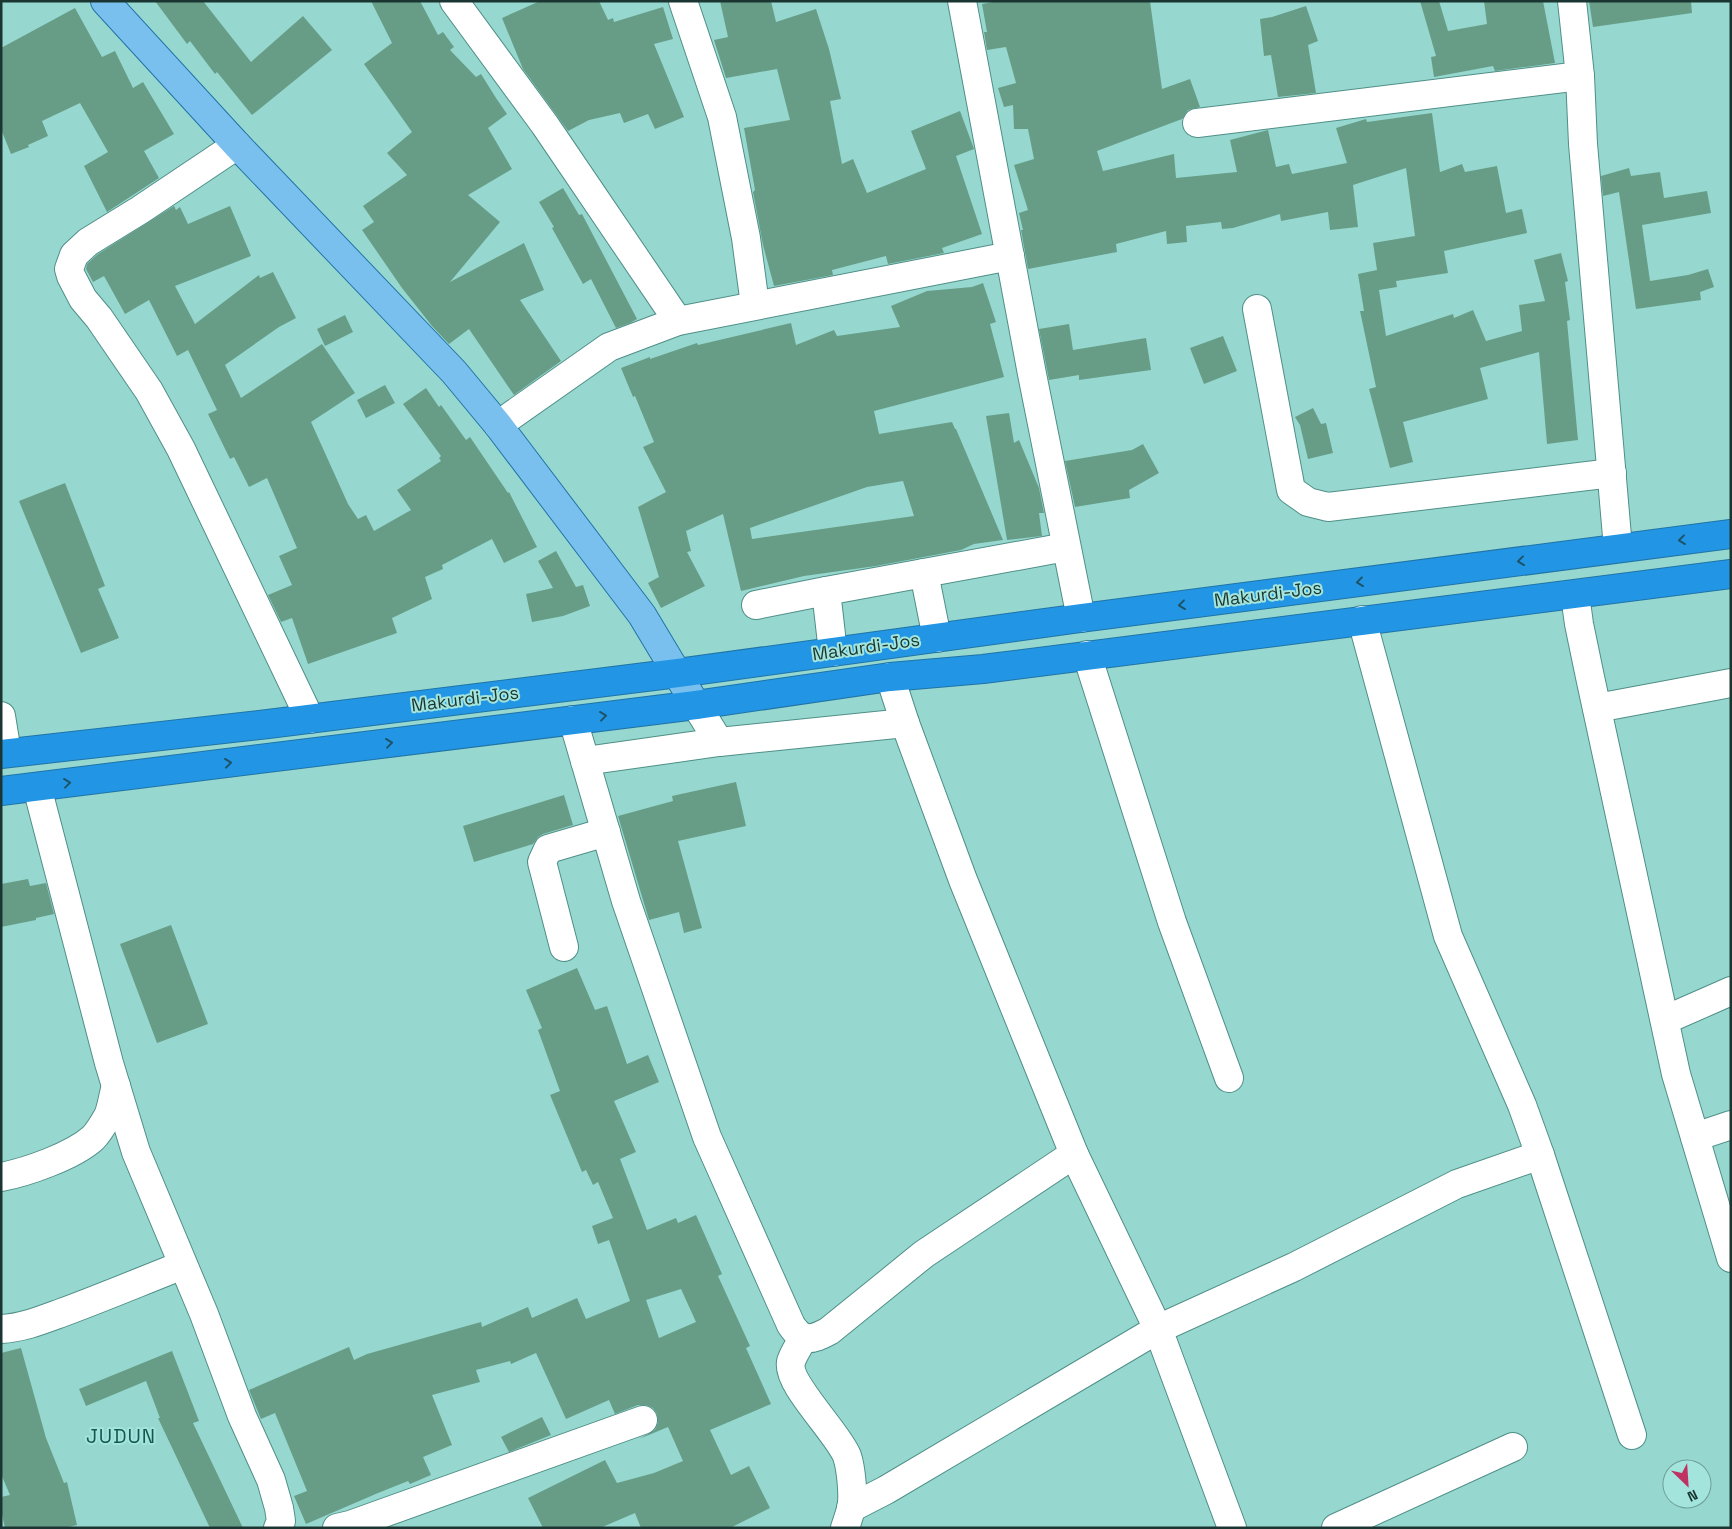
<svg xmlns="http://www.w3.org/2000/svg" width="1732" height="1529" viewBox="0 0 1732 1529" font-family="'Space Grotesk',sans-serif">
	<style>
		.building { fill: #679d86; fill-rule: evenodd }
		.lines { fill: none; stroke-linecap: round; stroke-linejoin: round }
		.minor-casing { stroke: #4f8f87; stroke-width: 30 }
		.major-casing { stroke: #2074a6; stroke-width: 30 }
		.highway-casing { stroke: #2074a6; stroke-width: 30 }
		.minor { stroke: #fff; stroke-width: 28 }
		.major { stroke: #7ac0ef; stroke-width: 28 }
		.highway { stroke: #2296e5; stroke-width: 28 }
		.oneway { stroke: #1d5368 }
		.labels { text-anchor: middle; stroke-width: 4; stroke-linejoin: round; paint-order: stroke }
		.street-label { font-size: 18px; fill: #1b3632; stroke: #a3e5dc }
		.quarter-label { font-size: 20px; letter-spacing: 1px; fill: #135952; stroke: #a3e5dc }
	</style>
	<rect width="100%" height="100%" fill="#96d8cf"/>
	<g class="building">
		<path d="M 155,1 L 203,1 L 251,62 L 303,16 L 332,50 L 252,115 L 217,72 L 215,74 L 190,41 L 187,44 Z"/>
		<path d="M 371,1 L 420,1 L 438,35 L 443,32 L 454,47 L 450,50 L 476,77 L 481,74 L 496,98 L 507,114 L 488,128 L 512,169 L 468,195 L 500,222 L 450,282 L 524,243 L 544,290 L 520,300 L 561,361 L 514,395 L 469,329 L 449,344 L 432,326 L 402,288 L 362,230 L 374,222 L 363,206 L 407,175 L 387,153 L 412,132 L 364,64 L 392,43 Z"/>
		<path d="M 540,1 L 599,1 L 608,20 L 613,18 L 614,22 L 663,7 L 673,39 L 654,44 L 684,117 L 655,129 L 648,114 L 624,123 L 620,113 L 589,120 L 568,131 L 523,69 L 502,18 Z"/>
		<path d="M 720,1 L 771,1 L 776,22 L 816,9 L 829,49 L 841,99 L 830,101 L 842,164 L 853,159 L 867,193 L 926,169 L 911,131 L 960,111 L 974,149 L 956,156 L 982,234 L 942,248 L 944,253 L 888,264 L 886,256 L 832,270 L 833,275 L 774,286 L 763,245 L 753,192 L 755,190 L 744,128 L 790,120 L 777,69 L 726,78 L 714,40 L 728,37 Z"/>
		<path d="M 998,1 L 1150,1 L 1162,89 L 1190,79 L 1200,107 L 1188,110 L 1182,119 L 1097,151 L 1103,171 L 1174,154 L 1176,178 L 1237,172 L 1230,140 L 1268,130 L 1276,167 L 1289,164 L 1292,174 L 1347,163 L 1336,128 L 1366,119 L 1367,122 L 1432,113 L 1440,172 L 1462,164 L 1465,172 L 1497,166 L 1506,213 L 1522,209 L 1527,233 L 1444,251 L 1448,273 L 1396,281 L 1397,287 L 1379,290 L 1386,336 L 1453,314 L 1454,318 L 1473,310 L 1486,341 L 1522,331 L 1519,305 L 1545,301 L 1534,260 L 1561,253 L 1568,281 L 1565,282 L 1570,320 L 1567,321 L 1578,440 L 1547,444 L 1539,352 L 1480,368 L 1488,399 L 1403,422 L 1413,462 L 1390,468 L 1369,389 L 1376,387 L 1360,311 L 1364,311 L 1358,274 L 1377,270 L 1373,243 L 1415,236 L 1406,168 L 1353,185 L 1358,227 L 1330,230 L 1328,212 L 1281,221 L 1280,214 L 1233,228 L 1222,229 L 1221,222 L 1186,226 L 1187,242 L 1167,244 L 1166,231 L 1116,244 L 1117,252 L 1028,269 L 1021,230 L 1023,230 L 1019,213 L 1028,210 L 1014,165 L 1034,159 L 1028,129 L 1014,129 L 1013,105 L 1004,107 L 998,88 L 1016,83 L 1006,47 L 987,50 L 984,32 L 987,32 L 982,4 Z"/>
		<path d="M 1420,1 L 1439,1 L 1448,31 L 1487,24 L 1484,1 L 1543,1 L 1555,63 L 1495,71 L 1493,66 L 1434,77 L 1431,57 L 1436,56 Z"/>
		<path d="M 1589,1 L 1691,1 L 1692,13 L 1593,27 Z"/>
		<path d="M 1306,6 L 1318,41 L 1308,45 L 1316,93 L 1278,97 L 1271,55 L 1264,56 L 1260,19 L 1272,17 Z"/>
		<path d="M 75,8 L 102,57 L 115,51 L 133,88 L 143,82 L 174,134 L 144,151 L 159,178 L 107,212 L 84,166 L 108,152 L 80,103 L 42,121 L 48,136 L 28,145 L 29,147 L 11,154 L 1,129 L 1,48 Z"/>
		<path d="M 1629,168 L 1631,176 L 1660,172 L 1664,198 L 1707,191 L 1711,213 L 1642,225 L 1650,281 L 1688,275 L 1708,269 L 1714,287 L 1700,292 L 1701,300 L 1636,309 L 1619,192 L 1603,196 L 1601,176 Z"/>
		<path d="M 563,188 L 579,215 L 582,214 L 637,319 L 630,323 L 616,328 L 591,279 L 583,284 L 552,228 L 554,227 L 539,202 Z"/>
		<path d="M 174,206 L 176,210 L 180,207 L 188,224 L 230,206 L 251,256 L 175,286 L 195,324 L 259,275 L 260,278 L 273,272 L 296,318 L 279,327 L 225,365 L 241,398 L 322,344 L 355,393 L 311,422 L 348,504 L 358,519 L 366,515 L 374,531 L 411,510 L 397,490 L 441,461 L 439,458 L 441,456 L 403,404 L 426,388 L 439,407 L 441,405 L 466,440 L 470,437 L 508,493 L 509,492 L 537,547 L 504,563 L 492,539 L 442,565 L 443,569 L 425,577 L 432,599 L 392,618 L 397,633 L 308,664 L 292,618 L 281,622 L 268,595 L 292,585 L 279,556 L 297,548 L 267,478 L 249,487 L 234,457 L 230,459 L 208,414 L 217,410 L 188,350 L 177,356 L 149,300 L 125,314 L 104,276 L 93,282 L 86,269 L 87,264 L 98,254 Z"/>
		<path d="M 983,283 L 996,322 L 990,324 L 1004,377 L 874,411 L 879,434 L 952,422 L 955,429 L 956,429 L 1003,540 L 974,544 L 961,550 L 876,566 L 804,576 L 741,591 L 723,514 L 686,531 L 691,551 L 687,552 L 705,586 L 661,608 L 648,583 L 659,577 L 638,507 L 666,492 L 643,447 L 654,442 L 635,396 L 633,397 L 621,368 L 650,357 L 650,359 L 697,343 L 698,345 L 791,323 L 796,345 L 834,330 L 837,336 L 900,327 L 891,306 L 927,291 L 972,287 ZM 903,481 L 914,516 L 752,539 L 750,528 L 867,487 Z"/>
		<path d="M 345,315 L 353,332 L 325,346 L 317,329 Z"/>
		<path d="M 1069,324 L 1073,350 L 1146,338 L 1151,370 L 1079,380 L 1079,375 L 1049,380 L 1039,329 Z"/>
		<path d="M 1223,336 L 1237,371 L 1204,384 L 1190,348 Z"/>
		<path d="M 385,385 L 395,403 L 366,418 L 357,400 Z"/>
		<path d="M 1313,408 L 1321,424 L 1326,423 L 1333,453 L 1308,459 L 1300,425 L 1295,417 Z"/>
		<path d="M 1009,413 L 1014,443 L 1019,440 L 1039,488 L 1044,513 L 1039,513 L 1042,536 L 1007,540 L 986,416 Z"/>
		<path d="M 1143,444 L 1159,473 L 1129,490 L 1130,498 L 1075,507 L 1065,461 L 1132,450 Z"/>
		<path d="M 65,483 L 105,586 L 98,589 L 119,638 L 81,653 L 19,501 Z"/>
		<path d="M 556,551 L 576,587 L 583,585 L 590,606 L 563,616 L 532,622 L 526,594 L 553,588 L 538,561 Z"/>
		<path d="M 736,782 L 746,826 L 678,841 L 702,928 L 684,933 L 679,912 L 649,920 L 618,816 L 673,801 L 672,796 Z"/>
		<path d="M 564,795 L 573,825 L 543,834 L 538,837 L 533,844 L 474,862 L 463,826 Z"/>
		<path d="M 28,879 L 30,886 L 46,883 L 54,914 L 36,918 L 36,920 L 1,927 L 1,884 Z"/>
		<path d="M 171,925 L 208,1024 L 157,1043 L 120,944 Z"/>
		<path d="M 577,968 L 595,1010 L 607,1006 L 627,1064 L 648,1055 L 659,1082 L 614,1101 L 636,1152 L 620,1159 L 647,1230 L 676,1218 L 678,1223 L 696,1215 L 722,1274 L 718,1276 L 750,1346 L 746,1348 L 771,1404 L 710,1430 L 731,1475 L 749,1466 L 770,1508 L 730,1528 L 641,1528 L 635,1513 L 600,1528 L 543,1528 L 528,1498 L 605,1460 L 617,1483 L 654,1473 L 683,1461 L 668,1427 L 639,1439 L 655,1430 L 658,1423 L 657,1414 L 653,1408 L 646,1405 L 638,1405 L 615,1414 L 609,1400 L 566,1419 L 536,1353 L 511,1364 L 510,1361 L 476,1370 L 480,1382 L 432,1395 L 452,1445 L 423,1457 L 431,1475 L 410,1484 L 408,1481 L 378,1493 L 306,1524 L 294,1496 L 307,1491 L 275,1413 L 261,1419 L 249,1390 L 349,1347 L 354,1360 L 367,1354 L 481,1322 L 482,1327 L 528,1307 L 532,1318 L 577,1298 L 586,1319 L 630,1301 L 609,1240 L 598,1244 L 592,1226 L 613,1218 L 598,1182 L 593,1185 L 586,1170 L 582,1172 L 550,1095 L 560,1091 L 538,1030 L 542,1028 L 526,990 ZM 681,1289 L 696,1322 L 659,1338 L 646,1300 Z"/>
		<path d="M 21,1348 L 46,1438 L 64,1483 L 67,1482 L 77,1525 L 64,1528 L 5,1528 L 1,1510 L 1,1497 L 10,1495 L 1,1474 L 1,1353 Z"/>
		<path d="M 172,1351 L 199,1421 L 193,1423 L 243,1528 L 210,1528 L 158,1418 L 160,1418 L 146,1381 L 86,1406 L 79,1389 Z"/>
		<path d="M 542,1417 L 551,1435 L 509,1452 L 501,1437 Z"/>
	</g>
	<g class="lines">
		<defs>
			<g id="minor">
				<path d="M 454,1 L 545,125 L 678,321"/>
				<path d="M 683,1 L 722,117 L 746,238 L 755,305"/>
				<path d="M 962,1 L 1032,374 L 1081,618"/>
				<path d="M 1572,1 L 1580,76 L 1583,144 L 1618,548"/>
				<path d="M 1197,123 L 1580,76"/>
				<path d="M 237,145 L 140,210 L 88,242 L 74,255 L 69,269 L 71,276 L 83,299 L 99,318 L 149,391 L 181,449 L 310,719"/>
				<path d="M 1257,309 L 1291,490 L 1308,502 L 1328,507 L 1612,473"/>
				<path d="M 498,425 L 609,347 L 678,321 L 1010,256"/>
				<path d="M 924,573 L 937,638"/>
				<path d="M 1575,595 L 1579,624 L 1590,677 L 1676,1074 L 1731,1258"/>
				<path d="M 756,605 L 826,591"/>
				<path d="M 1362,620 L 1448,936 L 1522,1105 L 1540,1155 L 1632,1435"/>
				<path d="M 833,652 L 826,591 L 1066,547"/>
				<path d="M 1087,655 L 1172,922 L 1229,1078"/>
				<path d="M 890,677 L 905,723 L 963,880 L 1074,1154 L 1158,1329 L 1232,1528"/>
				<path d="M 696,705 L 719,742"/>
				<path d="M 1597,708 L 1731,683"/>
				<path d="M 1,716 L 7,753"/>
				<path d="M 573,720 L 626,901 L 707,1137 L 791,1325 C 803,1343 812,1340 829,1331 L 924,1254 L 1074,1154"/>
				<path d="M 585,761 L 719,742 L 905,723"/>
				<path d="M 37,787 L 109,1063 L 136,1152 L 204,1314 L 242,1416 L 271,1480 L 279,1508 L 281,1521 L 278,1528"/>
				<path d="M 564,947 L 542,862 L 548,849 L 606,832"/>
				<path d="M 1665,1020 L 1731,991"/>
				<path d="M 1695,1137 L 1731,1125"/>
				<path d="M 1,1177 C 27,1172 73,1156 93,1138 C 99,1132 104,1123 108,1116 C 112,1107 113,1095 116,1086"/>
				<path d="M 1,1329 C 22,1328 42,1320 61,1313 C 102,1298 142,1281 183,1265"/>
				<path d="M 803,1338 C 800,1345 793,1354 791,1362 C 786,1383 838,1433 847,1456 C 851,1468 854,1497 851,1509 C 849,1516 847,1522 845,1528"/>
				<path d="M 851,1508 L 886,1490 L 1158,1329 L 1294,1267 L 1457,1184 L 1540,1155"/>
				<path d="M 337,1528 L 350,1525 L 643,1420"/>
				<path d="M 1336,1528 L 1513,1447"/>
			</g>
			<path id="major" d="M 105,1 L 237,145 L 454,372 L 498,425 L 642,615 L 696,705"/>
			<g id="highway">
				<path d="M 1,754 L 268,724 L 678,673 L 1081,618 L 1731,534"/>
				<path d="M 1,791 L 696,705 L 890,677 L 983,669 L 1731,574"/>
			</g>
		</defs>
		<use href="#minor" class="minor-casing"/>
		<use href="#major" class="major-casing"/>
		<use href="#highway" class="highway-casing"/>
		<use href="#minor" class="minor"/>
		<use href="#major" class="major"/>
		<use href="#highway" class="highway"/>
	</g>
	<defs><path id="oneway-chevron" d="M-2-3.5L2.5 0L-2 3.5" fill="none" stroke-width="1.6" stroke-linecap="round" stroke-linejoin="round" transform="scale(1.25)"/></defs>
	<g class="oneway">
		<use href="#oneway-chevron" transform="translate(1682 540) rotate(173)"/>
		<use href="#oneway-chevron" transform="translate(1521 561) rotate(173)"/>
		<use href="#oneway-chevron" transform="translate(1360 582) rotate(173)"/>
		<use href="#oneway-chevron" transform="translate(1182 605) rotate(173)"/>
		<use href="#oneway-chevron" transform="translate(603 716) rotate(-7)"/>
		<use href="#oneway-chevron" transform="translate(389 743) rotate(-7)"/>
		<use href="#oneway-chevron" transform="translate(228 763) rotate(-7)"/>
		<use href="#oneway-chevron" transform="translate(67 783) rotate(-7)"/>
	</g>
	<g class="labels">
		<g class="street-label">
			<text transform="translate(1268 594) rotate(-7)" y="6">Makurdi-Jos</text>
			<text transform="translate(866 647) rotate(-8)" y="6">Makurdi-Jos</text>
			<text transform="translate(465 699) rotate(-7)" y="6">Makurdi-Jos</text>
		</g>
		<g class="quarter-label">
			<text x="121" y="1443">JUDUN</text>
		</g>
	</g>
	<rect width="1732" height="1529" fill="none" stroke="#1b3632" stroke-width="5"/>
	<g transform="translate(1687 1484) rotate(155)"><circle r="24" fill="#a3e5dc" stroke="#6d9f98"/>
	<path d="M0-4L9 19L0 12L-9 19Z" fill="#bf3261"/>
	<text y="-8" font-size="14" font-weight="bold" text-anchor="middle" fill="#1b3632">N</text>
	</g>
</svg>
